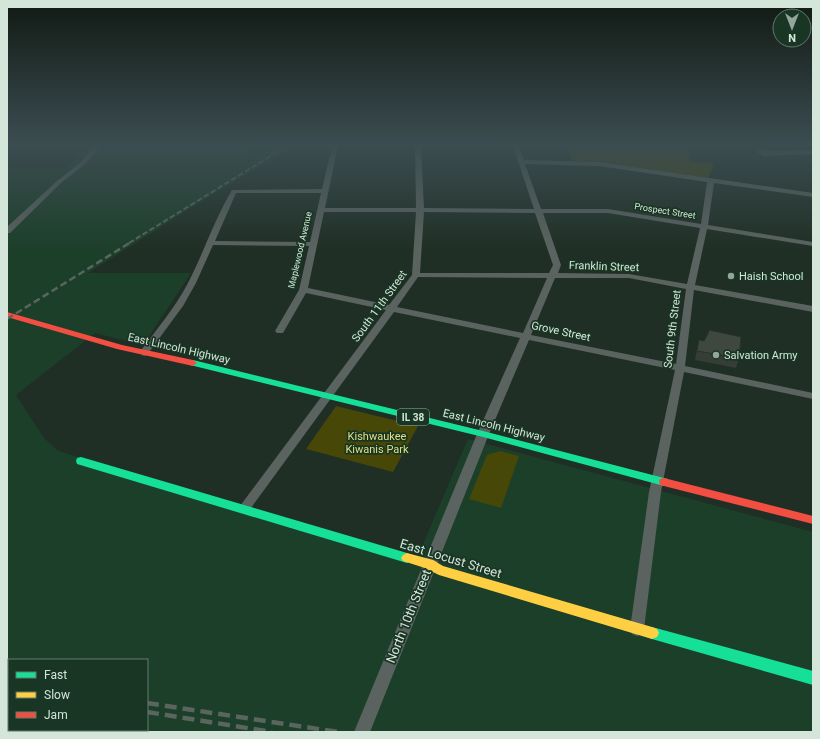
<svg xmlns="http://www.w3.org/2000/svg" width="820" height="739" viewBox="0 0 820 739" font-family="Roboto,sans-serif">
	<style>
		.built { fill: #1c3f2a; fill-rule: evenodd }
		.green { fill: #474708 }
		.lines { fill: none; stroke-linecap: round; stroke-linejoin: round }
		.street { fill: #5a635f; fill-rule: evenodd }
		.fast { fill: #16e098; fill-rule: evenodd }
		.slow { fill: #ffcf43; fill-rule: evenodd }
		.jam { fill: #f24e42; fill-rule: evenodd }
		.rail-far2 { stroke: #5a655e; stroke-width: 2; stroke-dasharray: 5.5 2.5; stroke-linecap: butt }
		.rail-far1 { stroke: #5a655e; stroke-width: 2.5; stroke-dasharray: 7 3.5; stroke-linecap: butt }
		.rail { stroke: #5a655e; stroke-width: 4.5; stroke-dasharray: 12 6; stroke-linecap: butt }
		.wall { fill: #353e36 }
		.building { fill: #3e483f; stroke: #2b322c }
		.poi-dot { fill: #95a59a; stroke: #193524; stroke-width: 1.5 }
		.labels { text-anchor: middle; stroke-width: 3.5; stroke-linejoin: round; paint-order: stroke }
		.far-street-label { font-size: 9px; fill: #d4e5d9; stroke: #193524 }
		.shield { fill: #193524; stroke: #9cb0a3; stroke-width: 1 }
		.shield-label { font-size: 10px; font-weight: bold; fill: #d4e5d9 }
		.street-label { font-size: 11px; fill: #d4e5d9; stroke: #193524 }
		.poi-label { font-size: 11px; fill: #d4e5d9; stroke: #193524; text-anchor: start }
		.park-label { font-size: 11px; fill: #e1df81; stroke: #193524 }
		.near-street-label { font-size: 13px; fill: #d4e5d9; stroke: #193524 }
	</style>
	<rect width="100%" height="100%" fill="#1f2f25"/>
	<path class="built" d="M 89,146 L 253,146 L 247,163 L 275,146 L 295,146 L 197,204 L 88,273 L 191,273 L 143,345 L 95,333 L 16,395 L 44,438 L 58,451 L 418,556 L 468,439 L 813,532 L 813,732 L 7,732 L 7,168 L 66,168 ZM 9,660 L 147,660 L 147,730 L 9,730 Z"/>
	<g class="green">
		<path d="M 567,146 L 692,146 L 688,157 L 691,161 L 714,164 L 708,178 L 600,162 L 573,161 Z"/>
		<path d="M 336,406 L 418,426 L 393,472 L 306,449 Z"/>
		<path d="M 500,451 L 519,456 L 501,508 L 469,499 L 487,455 Z"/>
	</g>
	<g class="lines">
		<g class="street">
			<path d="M 94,146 L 101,146 L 85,164 L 61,183 L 10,233 L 7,233 L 7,227 L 57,181 L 81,162 Z"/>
			<path d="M 332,146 L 338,146 L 325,208 L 416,208 L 415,146 L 421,146 L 424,208 L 534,209 L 513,146 L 519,146 L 524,160 L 599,162 L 813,193 L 813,197 L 714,183 L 708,225 L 813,242 L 813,246 L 707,229 L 695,285 L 813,306 L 813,312 L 694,290 L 685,366 L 813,393 L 813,399 L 684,372 L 661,492 L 644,629 L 642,634 L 637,636 L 632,634 L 630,629 L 649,492 L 675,370 L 529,340 L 489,434 L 370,732 L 354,732 L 477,434 L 520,338 L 394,312 L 248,512 L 244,514 L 240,512 L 238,509 L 240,506 L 386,310 L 306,293 L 283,333 L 277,333 L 275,331 L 299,290 L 309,246 L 213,245 L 196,283 L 183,306 L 147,355 L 144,356 L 139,353 C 156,330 175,308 188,283 C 204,252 214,220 232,190 L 322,189 ZM 525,164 L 599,166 L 707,182 L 701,224 L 608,209 L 541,209 ZM 236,193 L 321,193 L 310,242 L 215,241 ZM 324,212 L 416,212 L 412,275 L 389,305 L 308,288 ZM 424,212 L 535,213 L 553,265 L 549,273 L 420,273 ZM 543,213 L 608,213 L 700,228 L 687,284 L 629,274 L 558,273 L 561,265 ZM 418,277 L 547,278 L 523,333 L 397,307 ZM 555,278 L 629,278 L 686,289 L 676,364 L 531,335 Z"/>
			<path d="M 762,149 L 770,151 L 813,150 L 813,154 L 764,156 L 756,152 Z"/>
		</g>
		<g class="fast">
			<path d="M 193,360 L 483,431 L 664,478 L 668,479 L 669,482 L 668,485 L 664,486 L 483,437 L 190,365 L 189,363 L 190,361 Z"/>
			<path d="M 81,457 L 407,553 L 411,555 L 413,558 L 411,561 L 407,563 L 77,464 L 76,461 L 77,458 Z"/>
			<path d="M 652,627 L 813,671 L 813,685 L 652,639 L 647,637 L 645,633 L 647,629 Z"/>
		</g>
		<path class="slow" d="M 407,553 L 433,560 L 443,566 L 652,627 L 657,629 L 659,633 L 657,637 L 652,639 L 439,575 L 425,568 L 403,561 L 401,558 L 403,555 Z"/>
		<g class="jam">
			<path d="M 7,312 L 122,345 L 193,360 L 197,363 L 193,366 L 117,349 L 7,317 Z"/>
			<path d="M 664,478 L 813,516 L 813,524 L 660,485 L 659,482 L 660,479 Z"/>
		</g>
		<path class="rail-far2" d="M 129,243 L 287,146"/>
		<path class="rail-far1" d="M 7,319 L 131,242"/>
		<g class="rail">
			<path d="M 7,678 L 9,679"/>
			<path d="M 7,689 L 9,689"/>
			<path d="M 7,699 L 9,699"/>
			<path d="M 147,703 L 338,732"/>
			<path d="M 147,712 L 272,732"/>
		</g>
	</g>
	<path class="wall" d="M 709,330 L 739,358 L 736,368 L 695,360 L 699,340 L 704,341 L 706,337 Z"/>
	<path class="building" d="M 709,330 L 741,337 L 739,358 L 697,351 L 699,340 L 704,341 L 708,334 Z"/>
	<linearGradient id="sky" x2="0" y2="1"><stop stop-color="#111a14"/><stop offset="0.58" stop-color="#3c4d51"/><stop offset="1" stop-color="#3c4d51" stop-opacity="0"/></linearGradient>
	<rect width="820" height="250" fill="url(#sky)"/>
	<g class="poi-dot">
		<circle cx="731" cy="276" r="4"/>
		<circle cx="716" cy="355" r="4"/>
	</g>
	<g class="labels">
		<g class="far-street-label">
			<text transform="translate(665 211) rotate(9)" y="3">Prospect Street</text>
			<text transform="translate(300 250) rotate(-77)" y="3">Maplewood Avenue</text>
		</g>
		<rect class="shield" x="397" y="409" width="32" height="16" rx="3"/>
		<g class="shield-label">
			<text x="413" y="421">IL 38</text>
		</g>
		<g class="street-label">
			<text transform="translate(604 266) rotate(2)" y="4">Franklin Street</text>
			<text transform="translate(379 306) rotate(-54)" y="4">South 11th Street</text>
			<text transform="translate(672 329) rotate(-83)" y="4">South 9th Street</text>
			<text transform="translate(561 331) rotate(12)" y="4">Grove Street</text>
			<text transform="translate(179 348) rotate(13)" y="4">East Lincoln Highway</text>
			<text transform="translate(494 425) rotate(14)" y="4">East Lincoln Highway</text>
		</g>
		<g class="poi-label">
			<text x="739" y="280">Haish School</text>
			<text x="724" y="359">Salvation Army</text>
		</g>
		<g class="park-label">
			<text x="377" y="440">Kishwaukee<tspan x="377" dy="13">Kiwanis Park</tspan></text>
		</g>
		<g class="near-street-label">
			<text transform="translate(451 558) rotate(17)" y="5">East Locust Street</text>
			<text transform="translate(408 616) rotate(-68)" y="5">North 10th Street</text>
		</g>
	</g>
	<rect width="820" height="739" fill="none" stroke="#d4e5d9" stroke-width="16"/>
	<rect x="8" y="659" width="140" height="72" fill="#193524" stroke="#647b6c"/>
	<rect x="16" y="672" width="20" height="6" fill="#16e098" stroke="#647b6c"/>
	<text x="44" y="679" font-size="12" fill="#d4e5d9">Fast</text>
	<rect x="16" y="692" width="20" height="6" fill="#ffcf43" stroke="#647b6c"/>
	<text x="44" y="699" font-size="12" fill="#d4e5d9">Slow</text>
	<rect x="16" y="712" width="20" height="6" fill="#f24e42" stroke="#647b6c"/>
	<text x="44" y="719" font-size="12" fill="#d4e5d9">Jam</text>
	<g transform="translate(792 28) rotate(180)"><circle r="19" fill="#193524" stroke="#647b6c"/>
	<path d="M0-3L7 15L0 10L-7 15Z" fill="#95a59a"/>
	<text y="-6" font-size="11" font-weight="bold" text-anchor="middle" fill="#d4e5d9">N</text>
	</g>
</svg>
